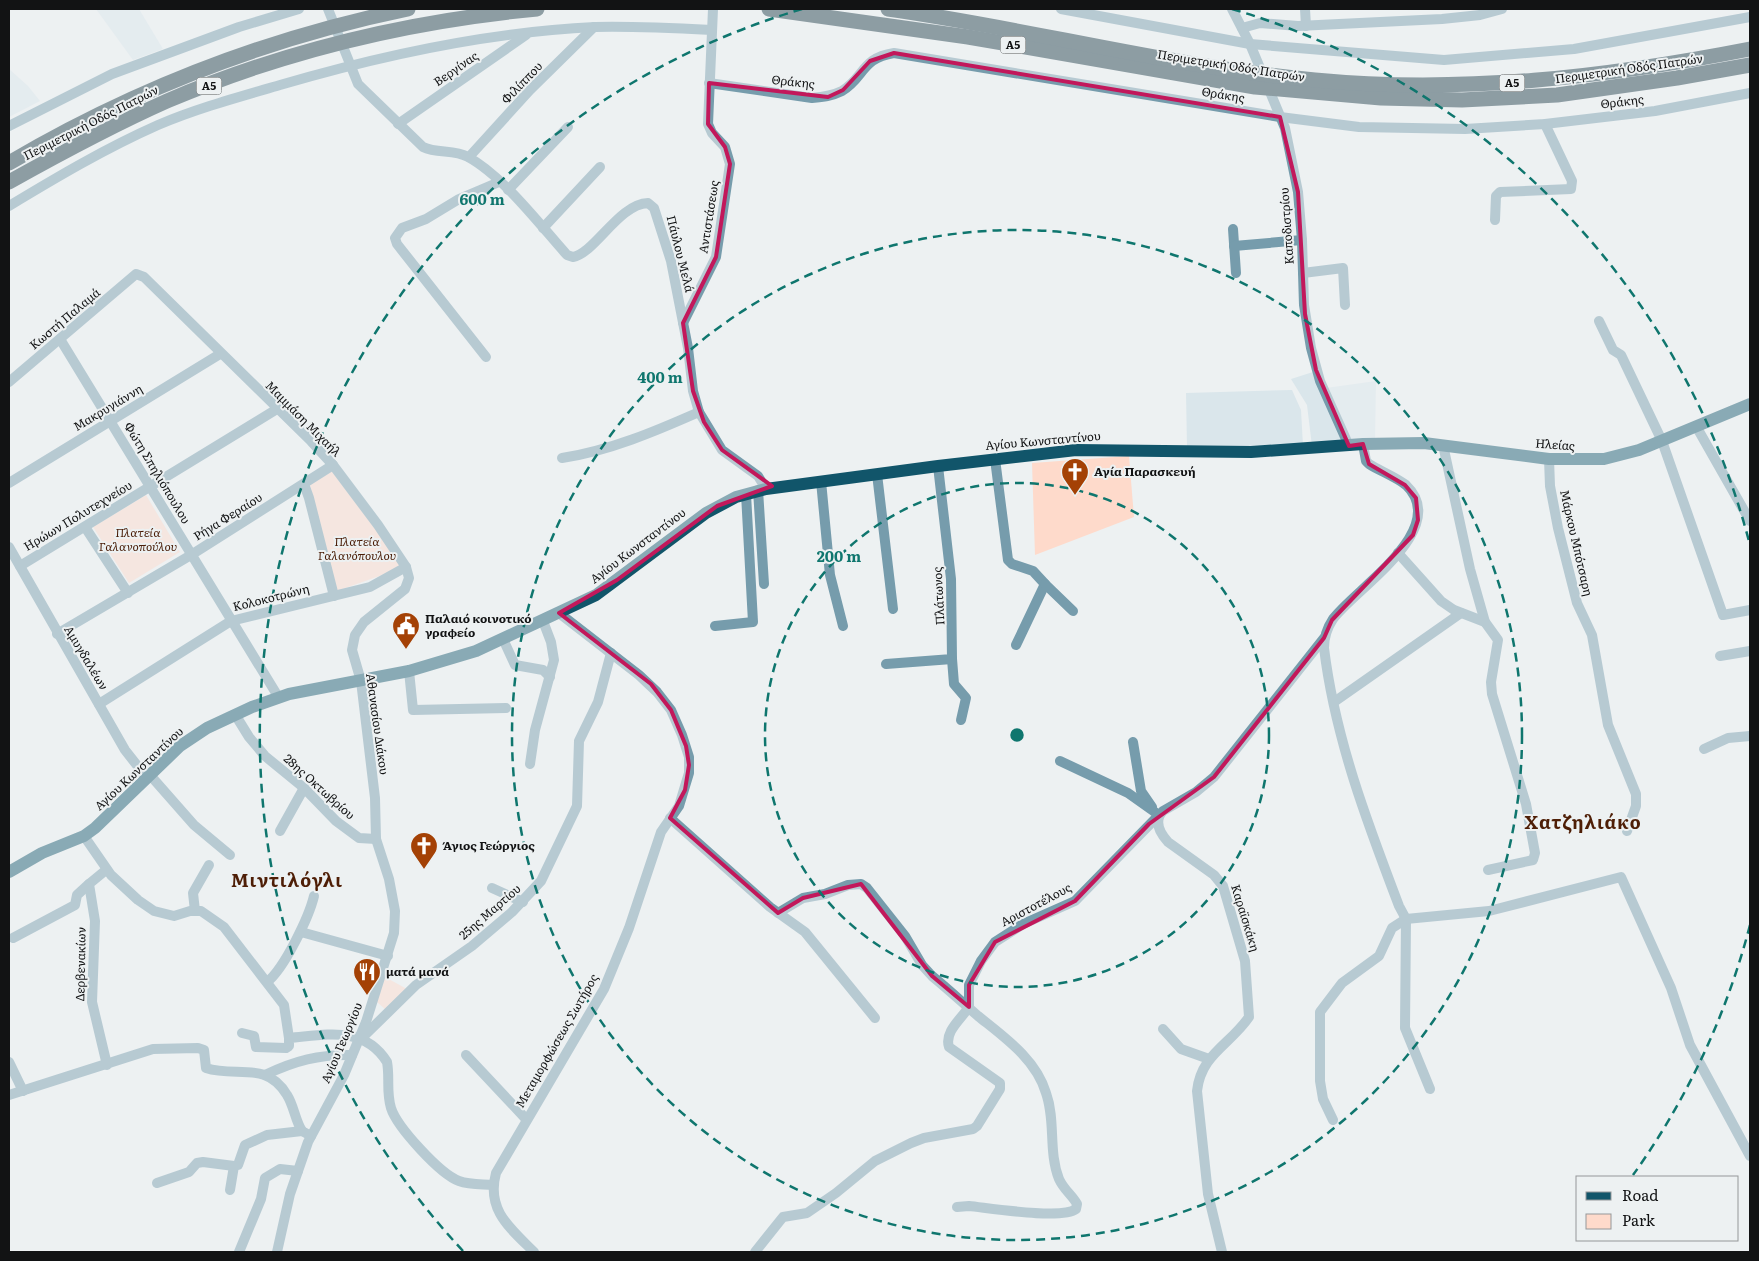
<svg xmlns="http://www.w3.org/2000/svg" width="1759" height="1261" viewBox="0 0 1759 1261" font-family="Literata,serif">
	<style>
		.built { fill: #dae6eb }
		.green { fill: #fedacb }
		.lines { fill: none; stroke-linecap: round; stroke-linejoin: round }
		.minor { stroke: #769cac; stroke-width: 10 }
		.major { stroke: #11556a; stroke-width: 12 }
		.highway { stroke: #193844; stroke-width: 15 }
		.marked { fill: none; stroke: #c2185b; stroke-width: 4; stroke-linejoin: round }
		.ring { fill: none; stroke: #0f766e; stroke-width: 2.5; stroke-dasharray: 9 6 }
		.labels { text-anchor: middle; stroke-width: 4; stroke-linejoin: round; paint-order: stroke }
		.shield { fill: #edf1f2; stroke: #545657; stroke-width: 1 }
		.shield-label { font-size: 11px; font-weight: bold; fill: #121314 }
		.street-label { font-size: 12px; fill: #121314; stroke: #edf1f2 }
		.poi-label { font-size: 12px; font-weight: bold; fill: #121314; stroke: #edf1f2; text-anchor: start }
		.park-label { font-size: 12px; font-style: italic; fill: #491c06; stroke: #edf1f2 }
		.district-label { font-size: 18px; font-weight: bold; letter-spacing: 1px; fill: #4e1e06; stroke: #edf1f2 }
		.centre { fill: #0f766e; stroke: #edf1f2; stroke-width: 2.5 }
		.ring-label { font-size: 15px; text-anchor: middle; font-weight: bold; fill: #0f766e; stroke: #edf1f2; stroke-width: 4; stroke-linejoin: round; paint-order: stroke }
	</style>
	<rect width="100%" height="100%" fill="#edf1f2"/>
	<g class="built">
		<path d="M 96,9 L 139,9 L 163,49 L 133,60 Z"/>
		<path d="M 9,69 L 28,86 L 40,101 L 9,117 Z"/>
		<path d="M 1313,372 L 1343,443 L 1312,446 L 1307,405 L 1291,379 Z"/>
		<path d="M 1376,381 L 1375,440 L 1350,443 L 1326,388 Z"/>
		<path d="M 1292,390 L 1301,410 L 1303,446 L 1187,447 L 1186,393 Z"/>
	</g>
	<g class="green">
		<path d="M 1129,456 L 1134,517 L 1035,555 L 1032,463 Z"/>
		<path d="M 332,471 L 405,567 L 337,591 L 310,485 Z"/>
		<path d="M 146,495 L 180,552 L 129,583 L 93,527 Z"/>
		<path d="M 385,977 L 407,989 L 386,1010 L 377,1002 Z"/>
	</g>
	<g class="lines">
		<g class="minor">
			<path d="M 328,9 L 358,84 L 423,147 C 437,154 454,149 468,157 C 503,176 540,225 567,255 L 573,257 C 595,253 619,204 648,203 L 654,208 L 671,261 L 688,348 L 693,391 L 699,412 L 722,450 L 758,476 L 766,489"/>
			<path d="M 1061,9 L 1250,44 L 1444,60 L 1574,49 L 1750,17"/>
			<path d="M 1232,9 L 1250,44 L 1285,128 L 1298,192 L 1302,240 L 1304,305 L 1311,348 L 1320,381 L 1349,446"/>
			<path d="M 1305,9 L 1306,26"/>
			<path d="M 1242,28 L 1260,23 L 1298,26 L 1442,19 L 1480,15 L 1502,9"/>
			<path d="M 709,83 L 812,98 C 823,97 832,96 842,91 C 865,77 861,58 894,53 L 1280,117 L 1359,127 L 1465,129 L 1545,124 L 1655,111 L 1750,93"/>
			<path d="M 398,124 L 526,35"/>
			<path d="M 9,126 L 112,74 L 239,27 L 299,9"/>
			<path d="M 469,157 L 530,90 L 594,27"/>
			<path d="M 508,190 L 568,127"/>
			<path d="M 9,206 C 57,177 106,148 158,125 C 198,108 239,97 280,85 C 382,55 488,32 595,27 C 634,26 673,28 712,30"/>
			<path d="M 1495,220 L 1496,196 L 1500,192 L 1571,189 L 1572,181 L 1545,124"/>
			<path d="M 543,228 L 600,167"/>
			<path d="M 1233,229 L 1236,273"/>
			<path d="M 1234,246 L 1302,240"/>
			<path d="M 1303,273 L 1343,268 L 1345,305"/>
			<path d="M 1599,321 L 1613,350 L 1621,355 L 1662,441 L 1723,615 L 1750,610"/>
			<path d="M 683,323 L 716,257 L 730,164 L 725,147 L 712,133 L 708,124 L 713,9"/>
			<path d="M 60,339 L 279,698"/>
			<path d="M 486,357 L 397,244 L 395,238 L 402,228 L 426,219 L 459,199 L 499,182"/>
			<path d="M 9,382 L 136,274 L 144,277 L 311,441 L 333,465 L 378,525 L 406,567 L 409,578 L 405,589 L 364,622 L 355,635 L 352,650 L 361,681 L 375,798 L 376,839 L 389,879 L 395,911 L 394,933 L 366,1022 L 344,1075 L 308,1142 L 290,1194 L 277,1252"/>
			<path d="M 1696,426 L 1750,521"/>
			<path d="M 1363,444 L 1366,461 L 1369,464 C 1380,471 1396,477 1406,485 C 1452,529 1355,589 1333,619 C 1327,628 1324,638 1324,648 C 1335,738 1367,822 1399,906 L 1406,919 L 1405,1028 L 1430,1089"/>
			<path d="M 1443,445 L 1470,569 L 1485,622 L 1498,640 L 1491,682 L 1492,694 L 1526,804 L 1535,853 L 1533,860 L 1488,870"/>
			<path d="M 562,458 C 609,451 656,431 699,412"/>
			<path d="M 995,459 L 1008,560 L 1012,564 L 1033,571 L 1045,584 L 1016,645"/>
			<path d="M 1549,459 L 1550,486 L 1558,528 L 1577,603 L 1592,635 L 1608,725 L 1636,794 L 1636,806 L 1627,831"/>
			<path d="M 877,474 L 893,609"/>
			<path d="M 821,481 L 830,575 L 843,626"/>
			<path d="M 9,483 L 220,354"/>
			<path d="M 304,484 L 309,498 L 334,596"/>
			<path d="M 758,490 L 764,584"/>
			<path d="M 85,527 L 128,593"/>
			<path d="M 9,547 L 125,750 L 147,778"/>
			<path d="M 1398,553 L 1441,601 L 1454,610 L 1485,622"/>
			<path d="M 20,566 L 277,409"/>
			<path d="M 1045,584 L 1073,611"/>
			<path d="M 715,626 L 753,622 L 746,494"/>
			<path d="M 57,634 L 191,555 L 333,465"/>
			<path d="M 503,639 L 515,665 L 543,670 L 550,677"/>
			<path d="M 1720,656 L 1750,651"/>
			<path d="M 952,659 L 954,684 L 966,698 L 961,720"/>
			<path d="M 886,664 L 952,659 L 951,579 L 938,466"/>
			<path d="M 409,671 L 413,710 L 506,708"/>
			<path d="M 1334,702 L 1461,613"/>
			<path d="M 99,704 L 231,621 L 370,587 L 406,567"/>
			<path d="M 236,716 L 249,737 L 265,756 L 304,788 L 336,821 L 359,838 L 376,839"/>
			<path d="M 1133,742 L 1141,791 L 1152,807"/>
			<path d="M 1704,749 L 1728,738 L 1750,736"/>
			<path d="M 1060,761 L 1128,793 L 1159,815"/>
			<path d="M 530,764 L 535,730 L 554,660 L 551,642 L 543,621"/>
			<path d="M 150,775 L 194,825 L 230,855"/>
			<path d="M 670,818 L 770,907 L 805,932 L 875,1018"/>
			<path d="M 280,831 L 304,788"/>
			<path d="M 84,836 L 111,875 L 138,900 L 154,911 L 174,916 L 190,911 L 201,911 L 224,927 L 284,1005 L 289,1038"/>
			<path d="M 106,870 L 89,884 L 95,921 L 92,1002 L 107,1065"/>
			<path d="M 492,888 L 523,902"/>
			<path d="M 195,911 L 193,893 L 209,865"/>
			<path d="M 778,913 L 803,898 L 825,894 L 848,885 L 861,884 L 867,888 L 905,936 L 922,965 L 932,976 C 948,989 963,1003 978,1016 C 1004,1037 1036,1059 1046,1093 C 1056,1121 1048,1151 1059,1179 C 1064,1190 1072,1195 1077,1204 L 1076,1209 C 1062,1220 989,1208 969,1206 L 957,1207"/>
			<path d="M 301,932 L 388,956"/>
			<path d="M 13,938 L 75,905 L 77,895 L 89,884"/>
			<path d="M 267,982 C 284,969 309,917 314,896"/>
			<path d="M 969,1007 L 969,985 L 981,961 L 995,942 L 1023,924 L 1075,901 L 1159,815"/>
			<path d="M 1163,1029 L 1181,1049 L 1209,1059"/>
			<path d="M 242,1033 L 254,1036 L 256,1047 L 286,1048 L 289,1046 L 289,1038 C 326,1035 364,1025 387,1062 C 390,1077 386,1092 391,1108 C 397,1127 440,1174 459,1181 C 470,1185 482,1184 493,1185"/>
			<path d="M 361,1037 L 365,1035 L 416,985 L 472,946 L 512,912 L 541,881 L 577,806 L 579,741 L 598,702 L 611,653"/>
			<path d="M 466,1055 L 526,1119"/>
			<path d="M 9,1062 L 23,1091"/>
			<path d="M 265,1075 C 294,1061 320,1054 352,1055"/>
			<path d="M 9,1095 L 153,1049 L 198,1048 L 204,1050 L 206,1068 C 236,1078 266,1060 287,1095 C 294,1106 295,1120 302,1131 L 311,1136"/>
			<path d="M 1333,1120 L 1323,1099 L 1320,1081 L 1320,1012 L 1342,983 L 1379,956 L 1392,928 L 1406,919 L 1489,911 L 1621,877 L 1671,988 L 1690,1045 L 1750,1156"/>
			<path d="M 157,1183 L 189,1172 L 197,1163 L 203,1162 L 234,1166"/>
			<path d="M 230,1190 L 234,1166 L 238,1165 L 245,1145 L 267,1135 L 302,1131"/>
			<path d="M 239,1252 L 261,1199 L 265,1178 L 280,1169 L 298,1171"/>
			<path d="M 534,1252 C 510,1228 486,1210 496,1173 L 604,989 L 629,928 L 661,832 L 679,806 L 689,773 L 689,757 L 682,735 L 671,710 L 657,692 L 639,675 L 559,613"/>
			<path d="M 755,1252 L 783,1217 L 807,1213 L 836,1193 L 875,1161 L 911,1143 L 924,1138 L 973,1129 L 977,1126 L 1000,1089 L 1000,1083 L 949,1047 C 944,1032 961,1019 969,1007"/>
			<path d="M 1222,1252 L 1208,1194 L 1197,1091 C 1201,1054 1230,1045 1249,1017 L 1245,961 L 1223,886 L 1214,875 L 1168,842 C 1160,833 1153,821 1163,811 L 1196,792 L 1214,777 L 1324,638"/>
		</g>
		<path class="major" d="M 9,872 L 42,853 L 84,836 L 95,828 L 180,746 L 207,728 L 252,707 L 289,694 L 409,671 L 476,651 L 596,595 L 706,513 L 736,497 L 766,489 L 938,466 L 1076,450 L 1251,452 L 1363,444 L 1424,443 L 1549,459 L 1604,459 L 1639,450 L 1750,404"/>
		<g class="highway">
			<path d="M 769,9 L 968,37 L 1255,87 L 1381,98 L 1462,100 L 1557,95 L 1677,78 L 1750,65"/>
			<path d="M 888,9 C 1031,29 1171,67 1315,80 C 1462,94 1607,77 1750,49"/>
			<path d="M 9,163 C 133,90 267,38 408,9"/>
			<path d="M 9,182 C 61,153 113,125 167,101 C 284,51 411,21 537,9"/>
		</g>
	</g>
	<path d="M0 0H1759V1261H0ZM 894,53 L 1280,117 L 1298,192 L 1305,314 L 1316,370 L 1349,446 L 1363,444 L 1369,464 L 1405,485 L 1416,498 L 1418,520 L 1413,535 L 1332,620 L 1324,638 L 1214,777 L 1149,824 L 1075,901 L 995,942 L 969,985 L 969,1007 L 932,976 L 861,884 L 803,898 L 778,913 L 670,818 L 685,790 L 689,765 L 686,746 L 671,710 L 651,684 L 559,613 L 617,580 L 717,506 L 772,486 L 722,450 L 704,422 L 693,391 L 683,323 L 716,257 L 730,164 L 725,147 L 708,124 L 709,83 L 828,97 L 843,90 L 870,61 Z" fill="#edf1f2" fill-opacity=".55" fill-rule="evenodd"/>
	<path class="marked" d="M 894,53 L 1280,117 L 1298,192 L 1305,314 L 1316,370 L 1349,446 L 1363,444 L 1369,464 L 1405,485 L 1416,498 L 1418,520 L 1413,535 L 1332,620 L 1324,638 L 1214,777 L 1149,824 L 1075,901 L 995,942 L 969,985 L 969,1007 L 932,976 L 861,884 L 803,898 L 778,913 L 670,818 L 685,790 L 689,765 L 686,746 L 671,710 L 651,684 L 559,613 L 617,580 L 717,506 L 772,486 L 722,450 L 704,422 L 693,391 L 683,323 L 716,257 L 730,164 L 725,147 L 708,124 L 709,83 L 828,97 L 843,90 L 870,61 Z"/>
	<g class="ring">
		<circle cx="1017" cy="735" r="252"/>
		<circle cx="1017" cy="735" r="505"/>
		<path d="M1750 925A757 757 0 0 1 1633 1175M463 1251A757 757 0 0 1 802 9M1232 9A757 757 0 0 1 1750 545"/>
	</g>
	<defs>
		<symbol id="church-pin" viewBox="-11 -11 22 30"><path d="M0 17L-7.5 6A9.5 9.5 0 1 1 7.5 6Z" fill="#a44105" stroke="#edf1f2"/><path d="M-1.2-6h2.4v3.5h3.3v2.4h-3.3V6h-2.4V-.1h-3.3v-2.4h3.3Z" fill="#fff"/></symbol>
		<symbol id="civic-pin" viewBox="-11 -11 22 30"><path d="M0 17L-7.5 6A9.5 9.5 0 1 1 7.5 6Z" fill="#a44105" stroke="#edf1f2"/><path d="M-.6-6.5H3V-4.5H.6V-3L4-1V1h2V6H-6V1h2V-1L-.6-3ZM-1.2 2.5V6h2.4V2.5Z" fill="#fff"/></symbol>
		<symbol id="restaurant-pin" viewBox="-11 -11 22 30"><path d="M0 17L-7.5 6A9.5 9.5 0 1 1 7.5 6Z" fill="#a44105" stroke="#edf1f2"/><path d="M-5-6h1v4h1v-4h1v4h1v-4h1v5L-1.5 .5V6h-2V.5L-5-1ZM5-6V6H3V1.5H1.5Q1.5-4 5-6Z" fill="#fff"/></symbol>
	</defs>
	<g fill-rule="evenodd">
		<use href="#church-pin" x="1059" y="456" width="32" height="43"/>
		<use href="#civic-pin" x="390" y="610" width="32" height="43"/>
		<use href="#church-pin" x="408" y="830" width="32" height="43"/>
		<use href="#restaurant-pin" x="351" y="956" width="32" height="43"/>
	</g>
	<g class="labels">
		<g class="shield">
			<rect x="1000.5" y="36.5" width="25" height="17" rx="4"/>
			<rect x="1499.5" y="74.5" width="25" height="17" rx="4"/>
			<rect x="196.5" y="77.5" width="25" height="17" rx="4"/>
		</g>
		<g class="shield-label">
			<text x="1013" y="49">Α5</text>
			<text x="1512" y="87">Α5</text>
			<text x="209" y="90">Α5</text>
		</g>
		<g class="street-label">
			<text transform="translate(1231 66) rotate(9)" y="4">Περιμετρική Οδός Πατρών</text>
			<text transform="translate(456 69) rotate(-35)" y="4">Βεργίνας</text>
			<text transform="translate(1629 69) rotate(-8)" y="4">Περιμετρική Οδός Πατρών</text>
			<text transform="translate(793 82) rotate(6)" y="4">Θράκης</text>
			<text transform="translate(522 83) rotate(-46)" y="4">Φιλίππου</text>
			<text transform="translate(1223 95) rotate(9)" y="4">Θράκης</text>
			<text transform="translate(1622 102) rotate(-7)" y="4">Θράκης</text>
			<text transform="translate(91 123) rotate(-27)" y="4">Περιμετρική Οδός Πατρών</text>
			<text transform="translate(709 217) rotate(-81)" y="4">Αντιστάσεως</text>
			<text transform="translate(1287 226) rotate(-94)" y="4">Καποδιστρίου</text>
			<text transform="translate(680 254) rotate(76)" y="4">Πάυλου Μελά</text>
			<text transform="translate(65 319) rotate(-40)" y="4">Κωστή Παλαμά</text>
			<text transform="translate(108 408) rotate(-31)" y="4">Μακρυγιάννη</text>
			<text transform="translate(303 419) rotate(45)" y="4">Μαμμάση Μιχαήλ</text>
			<text transform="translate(1043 441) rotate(-5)" y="4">Αγίου Κωνσταντίνου</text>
			<text transform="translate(1555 445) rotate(4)" y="4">Ηλείας</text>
			<text transform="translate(157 473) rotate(59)" y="4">Φώτη Σπηλιόπουλου</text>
			<text transform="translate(78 516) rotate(-31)" y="4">Ηρώων Πολυτεχνείου</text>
			<text transform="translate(228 517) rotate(-32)" y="4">Ρήγα Φεραίου</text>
			<text transform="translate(1576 543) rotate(77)" y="4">Μάρκου Μπότσαρη</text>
			<text transform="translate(638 546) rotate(-37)" y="4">Αγίου Κωνσταντίνου</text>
			<text transform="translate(939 596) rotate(-93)" y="4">Πλάτωνος</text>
			<text transform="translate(271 598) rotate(-14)" y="4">Κολοκοτρώνη</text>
			<text transform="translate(86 658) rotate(59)" y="4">Αμυγδαλέων</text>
			<text transform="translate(377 724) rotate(82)" y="4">Αθανασίου Διάκου</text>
			<text transform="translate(139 769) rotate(-43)" y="4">Αγίου Κωνσταντίνου</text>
			<text transform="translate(319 787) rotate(42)" y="4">28ης Οκτωβρίου</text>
			<text transform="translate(1036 905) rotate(-28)" y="4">Αριστοτέλους</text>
			<text transform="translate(490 912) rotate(-41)" y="4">25ης Μαρτίου</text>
			<text transform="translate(1245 918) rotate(73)" y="4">Καραϊσκάκη</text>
			<text transform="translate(81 964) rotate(-89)" y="4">Δερβενακίων</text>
			<text transform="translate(557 1041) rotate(-60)" y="4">Μεταμορφώσεως Σωτήρος</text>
			<text transform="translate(342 1043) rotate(-67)" y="4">Αγίου Γεωργίου</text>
		</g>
		<g class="poi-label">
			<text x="1094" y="476">Αγία Παρασκευή</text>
			<text x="425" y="623">Παλαιό κοινοτικό<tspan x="425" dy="14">γραφείο</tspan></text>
			<text x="443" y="850">Άγιος Γεώργιος</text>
			<text x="386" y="976">ματά μανά</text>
		</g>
		<g class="park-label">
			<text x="138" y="537">Πλατεία<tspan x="138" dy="14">Γαλανοπούλου</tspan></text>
			<text x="357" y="546">Πλατεία<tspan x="357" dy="14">Γαλανόπουλου</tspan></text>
		</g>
		<g class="district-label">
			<text x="1583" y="829">Χατζηλιάκο</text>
			<text x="287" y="887">Μιντιλόγλι</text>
		</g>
	</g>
	<circle cx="1017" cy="735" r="8" class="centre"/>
	<g class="ring-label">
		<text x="482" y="205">600 m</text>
		<text x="660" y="383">400 m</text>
		<text x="839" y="562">200 m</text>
	</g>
	<rect width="1759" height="1261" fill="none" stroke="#121314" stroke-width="20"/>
	<rect x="1576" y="1176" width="162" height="65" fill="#edf1f2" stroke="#959899"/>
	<rect x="1586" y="1192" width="25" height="8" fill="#11556a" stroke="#959899"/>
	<text x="1622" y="1201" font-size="15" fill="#121314">Road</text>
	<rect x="1586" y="1214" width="25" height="15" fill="#fedacb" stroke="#959899"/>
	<text x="1622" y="1226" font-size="15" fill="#121314">Park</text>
</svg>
